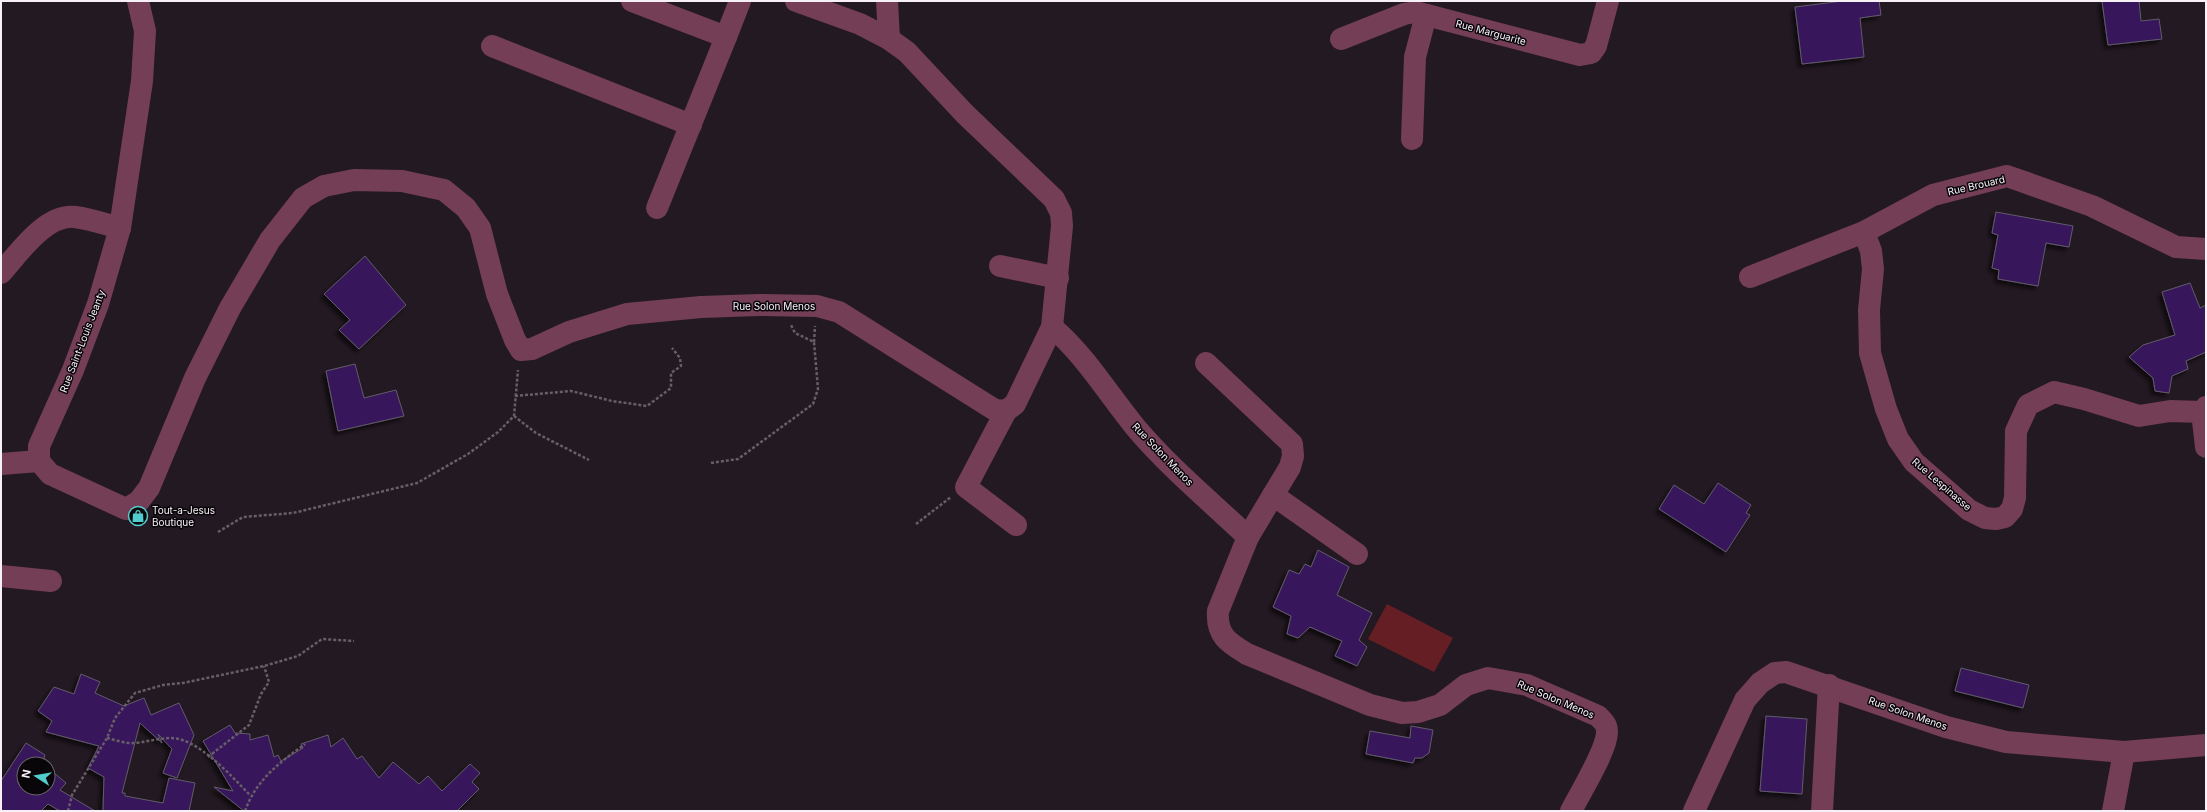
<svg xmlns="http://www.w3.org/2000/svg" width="2207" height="812" viewBox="0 0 2207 812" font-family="Inter,sans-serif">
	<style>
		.green { fill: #651e24 }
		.building { fill: #37155c; stroke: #615c6a; filter: url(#shadow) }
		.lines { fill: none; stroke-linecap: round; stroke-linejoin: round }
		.path { stroke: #685e67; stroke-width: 2.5; stroke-dasharray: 3 2; stroke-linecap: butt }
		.minor { stroke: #743e56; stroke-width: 22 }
		.labels { text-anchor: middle; stroke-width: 3; stroke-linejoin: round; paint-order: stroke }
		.street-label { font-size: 10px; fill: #f7f0f7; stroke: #090609 }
		.poi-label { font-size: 10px; fill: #f7f0f7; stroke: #090609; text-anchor: start }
	</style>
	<defs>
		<filter id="shadow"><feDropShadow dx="-3.5" dy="3.5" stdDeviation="2" flood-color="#0009"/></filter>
	</defs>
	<rect width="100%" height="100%" fill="#231922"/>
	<path class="green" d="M 1387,604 L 1453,638 L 1434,672 L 1368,639 Z"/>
	<g class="building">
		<path d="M 1843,1 L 1879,1 L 1881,15 L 1860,18 L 1864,57 L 1802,64 L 1795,7 Z"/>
		<path d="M 2102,1 L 2139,1 L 2141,21 L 2159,19 L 2162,39 L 2108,45 Z"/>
		<path d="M 1996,212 L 2073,226 L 2069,247 L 2046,243 L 2038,286 L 1998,279 L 1999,270 L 1992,268 L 1998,235 L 1992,233 Z"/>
		<path d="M 365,256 L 406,305 L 359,349 L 339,330 L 350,320 L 324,294 Z"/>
		<path d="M 2190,283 L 2200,308 L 2206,305 L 2206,352 L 2186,361 L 2188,369 L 2172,376 L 2169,393 L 2155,391 L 2153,378 L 2129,357 L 2143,345 L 2175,335 L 2162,292 Z"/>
		<path d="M 355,364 L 364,398 L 396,390 L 404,416 L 338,431 L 326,371 Z"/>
		<path d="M 1718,483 L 1751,505 L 1746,513 L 1750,515 L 1726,552 L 1659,509 L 1674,485 L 1704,504 Z"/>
		<path d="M 1318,550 L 1349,567 L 1337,595 L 1372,613 L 1359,640 L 1367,647 L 1357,666 L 1335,656 L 1342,641 L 1310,627 L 1298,638 L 1287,634 L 1291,616 L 1273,607 L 1289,570 L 1299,574 L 1305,564 L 1311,567 Z"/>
		<path d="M 1961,668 L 2029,685 L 2023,708 L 1955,691 Z"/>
		<path d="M 81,674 L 100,682 L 95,693 L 124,706 L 144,698 L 151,715 L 179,703 L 194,735 L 177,778 L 163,773 L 172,749 L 158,734 L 162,743 L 140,723 L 122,793 L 125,793 L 125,796 L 163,803 L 169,778 L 195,783 L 189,811 L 103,811 L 104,777 L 88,768 L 99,746 L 46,732 L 52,721 L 38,711 L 54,687 L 74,694 Z"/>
		<path d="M 1766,716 L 1807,719 L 1802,794 L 1760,791 Z"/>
		<path d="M 230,725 L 235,733 L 250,734 L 250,740 L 268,735 L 274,757 L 278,755 L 281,761 L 303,748 L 301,744 L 328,735 L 331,747 L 343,738 L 357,759 L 362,756 L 379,778 L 393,762 L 419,784 L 428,776 L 442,791 L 470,764 L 480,773 L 472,782 L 479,789 L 457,811 L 244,811 L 214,787 L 233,791 L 203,741 Z"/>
		<path d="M 1411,726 L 1433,730 L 1429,753 L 1422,758 L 1415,758 L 1413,763 L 1366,754 L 1370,731 L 1410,738 Z"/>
		<path d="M 26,743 L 45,755 L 44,758 L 46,761 L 45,764 L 24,764 L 24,788 L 48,788 L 48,768 L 66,783 L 60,790 L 95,811 L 60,811 L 48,804 L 41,811 L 1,811 L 1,781 Z"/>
	</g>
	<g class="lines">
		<g class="path">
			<path d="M 814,342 L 815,326"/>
			<path d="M 515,396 L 571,391 L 612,401 L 647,406 L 671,388 L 671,373 L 681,366 L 680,358 L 672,348"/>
			<path d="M 514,416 L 536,433 L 589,460"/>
			<path d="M 711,463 L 738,459 L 813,404 L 818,389 L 814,342 L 795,333 L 791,325"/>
			<path d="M 916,524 L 951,497"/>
			<path d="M 218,532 L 243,517 L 293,513 L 417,483 L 468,454 L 498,432 L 514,416 L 518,370"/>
			<path d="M 107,738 C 116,740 126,744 134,743 C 147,742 159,738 171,738 C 198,738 232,777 250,795"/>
			<path d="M 208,757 L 249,725 L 261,694 L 269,682 L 264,666"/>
			<path d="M 68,811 L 72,795 L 107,738 L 115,718 L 135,693 L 163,685 L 183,683 L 264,666 L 298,656 L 322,639 L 354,641"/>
			<path d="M 245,811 C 256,780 279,763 305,744"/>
		</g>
		<g class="minor">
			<path d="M 138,1 L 145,31 L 142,81 L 120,228 L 98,304 L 73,370 L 39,446 L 39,461 L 50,474 L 126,509 L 139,501 L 149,488 L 195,378 L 230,308 L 270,240 L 303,198 L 324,186 L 354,180 L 402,181 L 444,190 L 466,208 L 480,228 L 497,294 L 515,340 L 521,350 L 532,349 L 569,332 L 627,314 L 701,307 L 759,305 L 817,306 L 839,312 L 995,410 L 1006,411"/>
			<path d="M 632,1 L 726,37 L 740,1"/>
			<path d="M 796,1 L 860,24 L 889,39 L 907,52 L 965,114 L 1054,199 L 1061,213 L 1062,226 L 1052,327 L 1015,404 L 1006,411 L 966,487 L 1016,525"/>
			<path d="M 887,1 L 889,39"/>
			<path d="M 1341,39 L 1404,14 L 1415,12 L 1580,55 L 1591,53 L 1596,46 L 1608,1"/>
			<path d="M 492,46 L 691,125"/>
			<path d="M 1412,139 L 1415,57 L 1426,15"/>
			<path d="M 657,208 L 726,37"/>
			<path d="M 1864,232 L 1871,251 L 1873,269 L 1869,310 L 1870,353 L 1886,409 L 1898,439 L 1914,462 L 1969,510 L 1985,518 L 1996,519 L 2005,517 L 2012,509 L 2015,498 L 2016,431 L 2028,405 L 2054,392 L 2084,399 L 2139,416 L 2170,411 L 2202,412"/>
			<path d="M 1000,266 L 1058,278"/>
			<path d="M 1,273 C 19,253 45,214 75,217 C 90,219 105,224 120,228"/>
			<path d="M 1750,277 L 1864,232 L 1933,195 L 2007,176 L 2092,206 L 2176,247 L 2206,249"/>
			<path d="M 1052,327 C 1086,356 1108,394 1136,428 C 1169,467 1210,501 1248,537 L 1218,611 C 1216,636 1229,643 1247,654 L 1370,705 L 1402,713 L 1418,712 L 1440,705 L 1466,685 L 1488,678 L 1527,685 L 1598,716 C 1603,721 1607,724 1607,732 C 1607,750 1580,793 1571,811"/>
			<path d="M 1206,363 L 1292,444 L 1293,456 L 1290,467 L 1248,537"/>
			<path d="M 2206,407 L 2202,412 L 2206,447"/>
			<path d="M 1,464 L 39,461"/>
			<path d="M 1273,495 L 1357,554"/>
			<path d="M 1,576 L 51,581"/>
			<path d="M 1694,811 L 1745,700 L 1760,683 L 1775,673 L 1786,672 L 1946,727 L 2006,742 L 2124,752 L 2206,745"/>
			<path d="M 1822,811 L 1829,685"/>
			<path d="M 2113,811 L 2124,752"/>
		</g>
	</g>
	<defs>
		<symbol id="shop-ring" viewBox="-11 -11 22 22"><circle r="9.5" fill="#090609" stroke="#52cdce" stroke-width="1.5"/><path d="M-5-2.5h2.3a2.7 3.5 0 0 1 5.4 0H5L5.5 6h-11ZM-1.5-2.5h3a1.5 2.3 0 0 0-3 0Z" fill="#52cdce"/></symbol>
	</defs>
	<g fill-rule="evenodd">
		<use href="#shop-ring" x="127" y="505" width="22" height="22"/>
	</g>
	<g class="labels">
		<g class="street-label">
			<text transform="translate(1491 32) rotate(15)" y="4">Rue Marguarite</text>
			<text transform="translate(1976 185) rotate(-13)" y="4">Rue Brouard</text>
			<text x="774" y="310">Rue Solon Menos</text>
			<text transform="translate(82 341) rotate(-69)" y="4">Rue Saint-Louis Jeanty</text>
			<text transform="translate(1163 454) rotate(46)" y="4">Rue Solon Menos</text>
			<text transform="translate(1942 484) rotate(41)" y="4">Rue Lespinasse</text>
			<text transform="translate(1556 699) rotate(23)" y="4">Rue Solon Menos</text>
			<text transform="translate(1908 713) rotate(19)" y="4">Rue Solon Menos</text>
		</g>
		<g class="poi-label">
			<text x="152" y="514">Tout-a-Jesus<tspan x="152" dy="12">Boutique</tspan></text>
		</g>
	</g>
	<rect width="2207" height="812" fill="none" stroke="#f7f0f7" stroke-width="4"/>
	<g transform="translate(36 776) rotate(282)"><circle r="19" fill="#090609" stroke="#686468"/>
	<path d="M0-3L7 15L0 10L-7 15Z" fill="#52cdce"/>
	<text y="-6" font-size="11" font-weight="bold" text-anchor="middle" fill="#f7f0f7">N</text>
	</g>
</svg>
